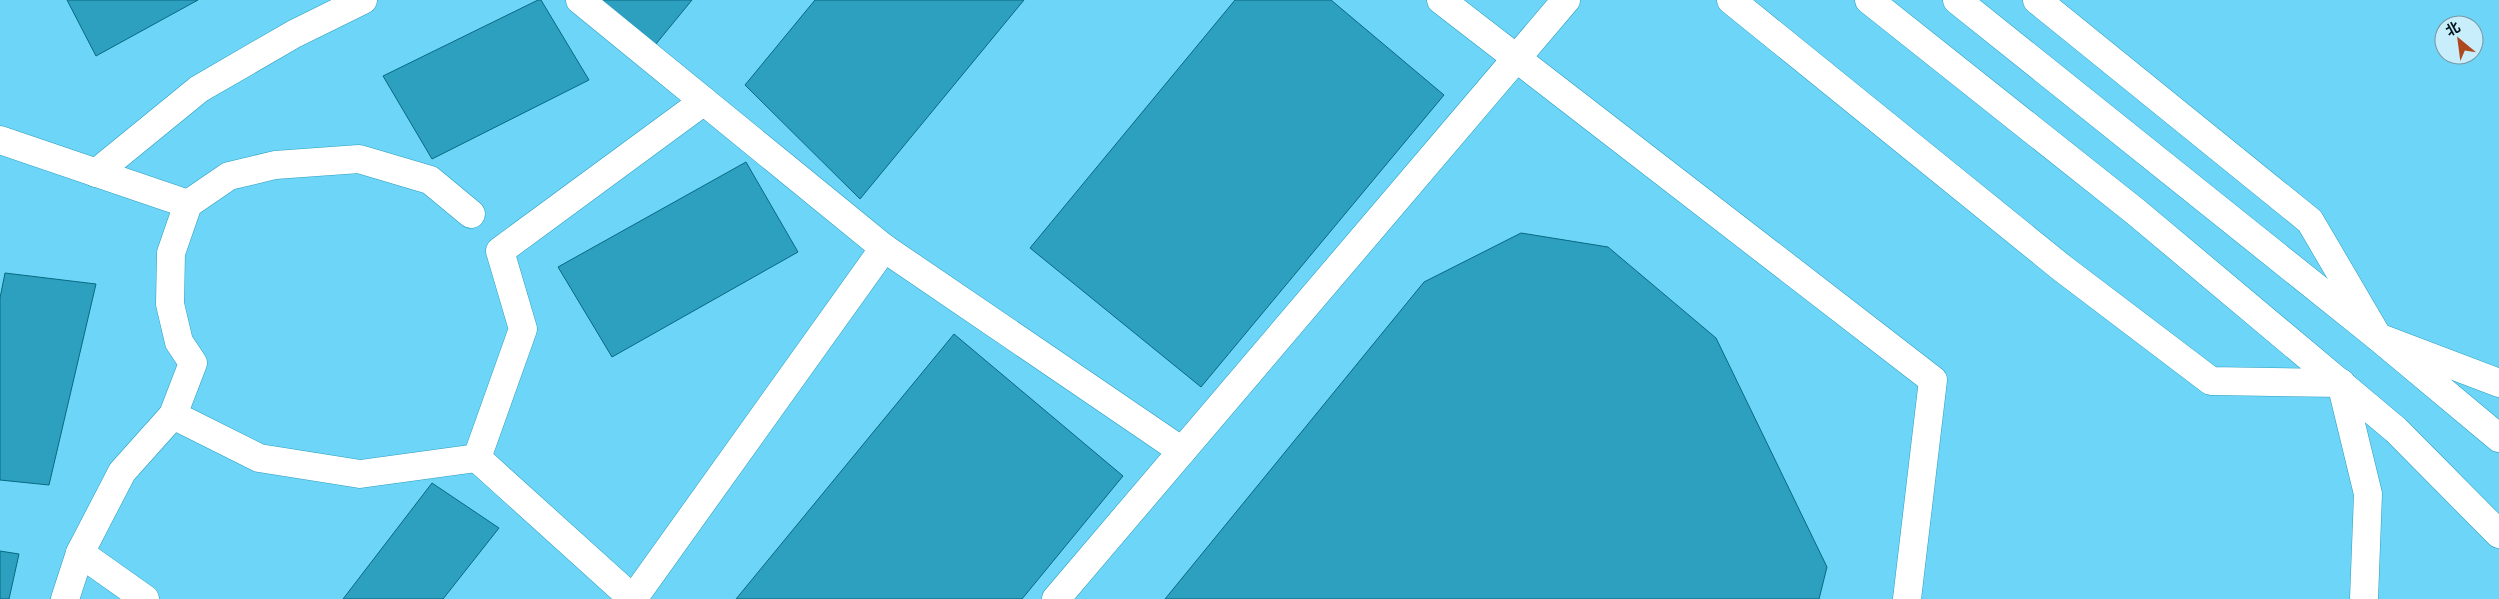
<svg xmlns="http://www.w3.org/2000/svg" width="2499" height="599" viewBox="0 0 2499 599" font-family="'Noto Sans','Noto Sans SC',sans-serif">
	<style>
		.building { fill: #2da0c0; stroke: #096981 }
		.lines { fill: none; stroke-linecap: round; stroke-linejoin: round }
		.minor-casing { stroke: #2b9ebd; stroke-width: 29 }
		.major-casing { stroke: #2b9ebd; stroke-width: 29 }
		.highway-casing { stroke: #2b9ebd; stroke-width: 29 }
		.minor { stroke: #fff; stroke-width: 28 }
		.major { stroke: #fff; stroke-width: 28 }
		.highway { stroke: #fff; stroke-width: 28 }
	</style>
	<rect width="100%" height="100%" fill="#6dd6f8"/>
	<g class="building">
		<path d="M 67,0 L 198,0 L 96,56 Z"/>
		<path d="M 538,0 L 541,0 L 589,80 L 432,159 L 383,76 Z"/>
		<path d="M 601,0 L 692,0 L 651,50 Z"/>
		<path d="M 815,0 L 1024,0 L 860,199 L 745,85 Z"/>
		<path d="M 1235,0 L 1331,0 L 1444,95 L 1201,387 L 1030,248 Z"/>
		<path d="M 746,162 L 798,252 L 612,357 L 558,267 Z"/>
		<path d="M 1521,233 L 1608,247 L 1716,338 L 1827,567 L 1819,599 L 1165,599 L 1424,282 Z"/>
		<path d="M 5,273 L 96,284 L 49,485 L 0,480 L 0,298 Z"/>
		<path d="M 954,334 L 1123,476 L 1022,599 L 736,599 Z"/>
		<path d="M 432,483 L 499,528 L 443,599 L 343,599 Z"/>
		<path d="M 0,551 L 19,554 L 9,599 L 0,599 Z"/>
	</g>
	<g class="lines">
		<defs>
			<g id="minor">
				<path d="M 580,0 L 884,248 L 1182,451"/>
				<path d="M 1441,0 L 1933,380 L 1907,599"/>
				<path d="M 1731,0 L 2062,268 L 2211,381 L 2341,383"/>
				<path d="M 2037,0 L 2310,221 L 2378,337"/>
				<path d="M 0,140 L 188,204"/>
				<path d="M 96,173 L 199,89 L 294,34 L 363,0"/>
				<path d="M 173,415 L 259,458 L 360,474 L 477,458"/>
				<path d="M 80,553 L 145,599"/>
				<path d="M 65,599 L 80,553 L 122,472 L 173,415 L 193,363 L 179,342 L 170,304 L 171,253 L 188,204 L 229,176 L 275,165 L 359,159 L 430,180 L 471,214"/>
				<path d="M 633,599 L 477,458 L 523,329 L 500,251 L 704,101"/>
				<path d="M 633,599 L 884,248"/>
				<path d="M 1056,599 L 1566,0"/>
			</g>
			<g id="major">
				<path d="M 1869,0 L 2136,212 L 2396,430 L 2499,534"/>
				<path d="M 1957,0 L 2378,337 L 2499,438"/>
			</g>
			<g id="highway">
				<path d="M 2378,337 L 2499,383"/>
				<path d="M 2341,383 L 2368,494 L 2364,599"/>
			</g>
		</defs>
		<use href="#minor" class="minor-casing"/>
		<use href="#major" class="major-casing"/>
		<use href="#highway" class="highway-casing"/>
		<use href="#minor" class="minor"/>
		<use href="#major" class="major"/>
		<use href="#highway" class="highway"/>
	</g>
	<g transform="translate(2459 40) rotate(331)"><circle r="24" fill="#c8eefb" stroke="#7897a1"/>
	<path d="M0-4L9 19L0 12L-9 19Z" fill="#ae481d"/>
	<text y="-8" font-size="14" font-weight="bold" text-anchor="middle" fill="#00141b">北</text>
	</g>
</svg>
